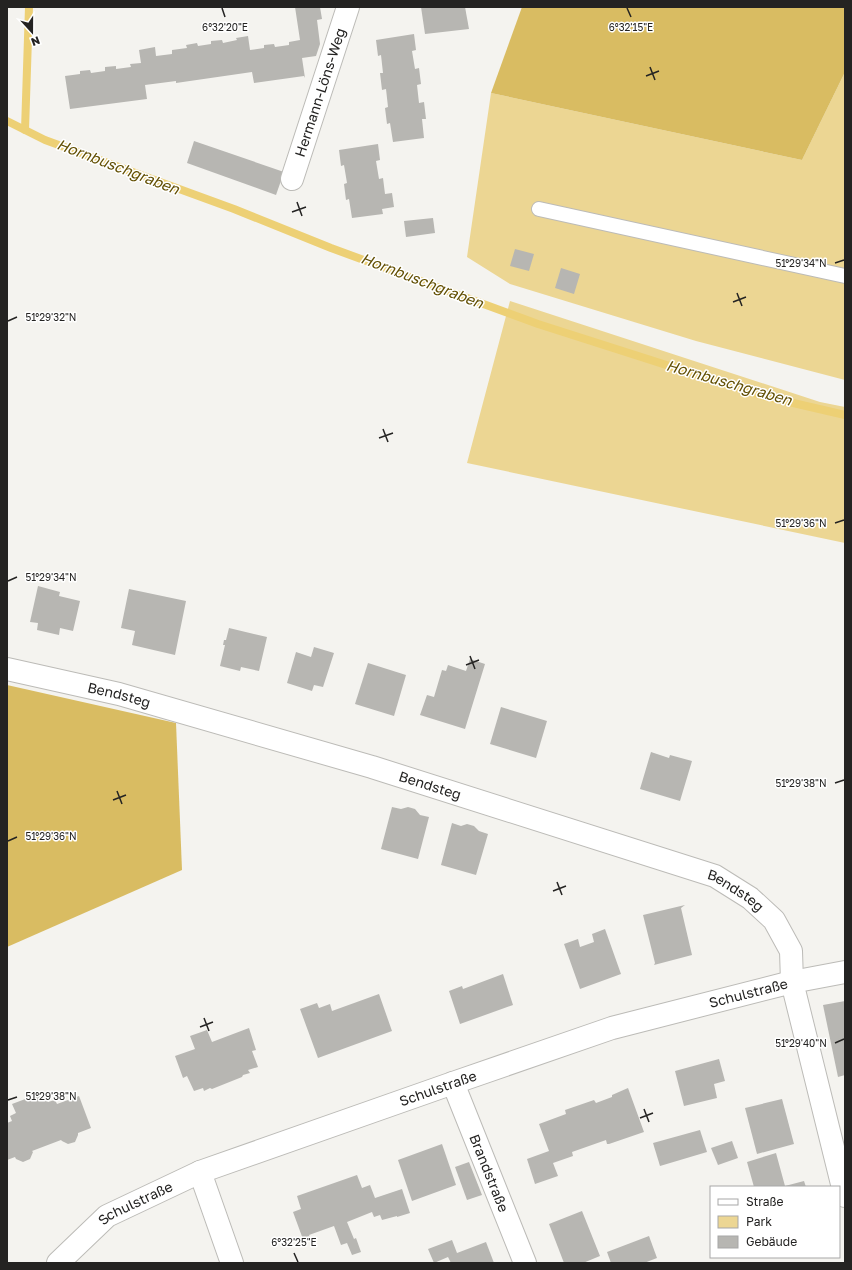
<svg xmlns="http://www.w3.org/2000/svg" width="852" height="1270" viewBox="0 0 852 1270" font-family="'Golos Text',sans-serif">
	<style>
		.green { fill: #ecd693 }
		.forest { fill: #d9bc62 }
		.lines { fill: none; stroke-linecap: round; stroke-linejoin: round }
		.stream { stroke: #edd075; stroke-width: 8 }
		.building { fill: #b7b6b2 }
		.service-casing { stroke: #bcbbb7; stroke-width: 16 }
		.minor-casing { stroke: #bcbbb7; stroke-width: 24 }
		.service { stroke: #fff; stroke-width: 14 }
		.minor { stroke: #fff; stroke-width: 22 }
		.ticks { fill: none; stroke: #242322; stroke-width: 1.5 }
		.labels { text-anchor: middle; stroke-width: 3; stroke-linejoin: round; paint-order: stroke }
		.street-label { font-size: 14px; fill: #242322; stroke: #fff }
		.water-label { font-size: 15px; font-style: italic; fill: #624f03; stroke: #fff }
		.ticks-label { font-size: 10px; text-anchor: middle; fill: #242322; stroke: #fff; stroke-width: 3; stroke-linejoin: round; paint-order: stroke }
	</style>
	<rect width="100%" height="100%" fill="#f4f3ef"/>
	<g class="green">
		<path d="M 845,72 L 845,380 L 696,341 L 510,284 L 467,257 L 491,93 L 802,160 Z"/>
		<path d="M 510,301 L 820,402 L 845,407 L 845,543 L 467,463 Z"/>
	</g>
	<g class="forest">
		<path d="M 522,7 L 845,7 L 845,72 L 802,160 L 491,93 Z"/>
		<path d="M 7,685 L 176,723 L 182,870 L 7,947 Z"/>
	</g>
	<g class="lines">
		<g class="stream">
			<path d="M 7,121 L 45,140 L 234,209 L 331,248 L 538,324 L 763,396 L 845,415"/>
			<path d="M 25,130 L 29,7"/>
		</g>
	</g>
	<g class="building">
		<path d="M 295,7 L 320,7 L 322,19 L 317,20 L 320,44 L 316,56 L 302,58 L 305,78 L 304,76 L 254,83 L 252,72 L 176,83 L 176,81 L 145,85 L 147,99 L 70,109 L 65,76 L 80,74 L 80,71 L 90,70 L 91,73 L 105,71 L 105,67 L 116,66 L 116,69 L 131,67 L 130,64 L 141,63 L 139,50 L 155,47 L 156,56 L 172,54 L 172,50 L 187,48 L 186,45 L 197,43 L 198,46 L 211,44 L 211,41 L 222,40 L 223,43 L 237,40 L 236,38 L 248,36 L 250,50 L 264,48 L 264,45 L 274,44 L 275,47 L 289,45 L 289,42 L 300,40 Z"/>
		<path d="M 421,7 L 465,7 L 469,29 L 425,34 Z"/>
		<path d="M 414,34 L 416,50 L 412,51 L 415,69 L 419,68 L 421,84 L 417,85 L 419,103 L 424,102 L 426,119 L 422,119 L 424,138 L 393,142 L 390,123 L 387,124 L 385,108 L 388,107 L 386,89 L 382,90 L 380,73 L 383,73 L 381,55 L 378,56 L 376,40 Z"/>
		<path d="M 194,141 L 284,172 L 276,195 L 187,163 Z"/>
		<path d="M 378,144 L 380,160 L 376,161 L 379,179 L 383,178 L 385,194 L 392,193 L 394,207 L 382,209 L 383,214 L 352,218 L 349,199 L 346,200 L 344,184 L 347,183 L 344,165 L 341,166 L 339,150 Z"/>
		<path d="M 433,218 L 435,233 L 406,237 L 404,221 Z"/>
		<path d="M 515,249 L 534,254 L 529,271 L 510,266 Z"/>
		<path d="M 561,268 L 580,274 L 574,294 L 555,288 Z"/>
		<path d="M 38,586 L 60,592 L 59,596 L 80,601 L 73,631 L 60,628 L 59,635 L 37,630 L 38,623 L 30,622 Z"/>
		<path d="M 129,589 L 186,601 L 175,655 L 132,645 L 135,631 L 121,628 Z"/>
		<path d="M 229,628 L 267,637 L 259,671 L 241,667 L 240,671 L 220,666 L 225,645 L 223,645 L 224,640 L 226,640 Z"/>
		<path d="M 314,647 L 334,653 L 323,687 L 314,685 L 312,691 L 287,683 L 296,652 L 311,657 Z"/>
		<path d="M 470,659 L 485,664 L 465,729 L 420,715 L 427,695 L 434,697 L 442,670 L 446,671 L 448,665 L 466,671 Z"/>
		<path d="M 368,663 L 406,675 L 394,716 L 355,704 Z"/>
		<path d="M 501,707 L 547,721 L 536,758 L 490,744 Z"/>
		<path d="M 651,752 L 669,758 L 670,755 L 692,761 L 680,801 L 640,789 Z"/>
		<path d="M 392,807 L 401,809 L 408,807 L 415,809 L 420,815 L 429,817 L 418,859 L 381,849 Z"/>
		<path d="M 452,823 L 461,826 L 467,824 L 474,826 L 479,831 L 488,834 L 476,875 L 441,865 Z"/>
		<path d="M 685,905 L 681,908 L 692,955 L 654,965 L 655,963 L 643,915 Z"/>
		<path d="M 605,929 L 621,974 L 580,989 L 564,944 L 578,939 L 580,947 L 594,942 L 592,934 Z"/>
		<path d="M 503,974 L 513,1005 L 460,1024 L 449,991 L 462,986 L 463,989 Z"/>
		<path d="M 379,994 L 392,1031 L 318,1058 L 300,1009 L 317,1003 L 319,1008 L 330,1004 L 332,1011 Z"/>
		<path d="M 845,1001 L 845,1075 L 838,1077 L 823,1005 Z"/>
		<path d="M 249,1028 L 256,1050 L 252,1051 L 258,1067 L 248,1070 L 250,1073 L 243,1075 L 242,1077 L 212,1089 L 210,1088 L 204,1091 L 203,1088 L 194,1091 L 187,1076 L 183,1078 L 175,1056 L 195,1049 L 190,1036 L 207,1030 L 212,1042 Z"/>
		<path d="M 719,1059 L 725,1081 L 714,1084 L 717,1098 L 684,1106 L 675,1071 Z"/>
		<path d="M 628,1088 L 644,1132 L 609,1144 L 607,1144 L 606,1140 L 572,1152 L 573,1156 L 553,1163 L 558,1176 L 535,1184 L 527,1159 L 549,1151 L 539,1124 L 566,1114 L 565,1110 L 594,1100 L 596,1103 L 612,1097 L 612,1095 Z"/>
		<path d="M 44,1092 L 48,1102 L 55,1100 L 57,1104 L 79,1096 L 91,1128 L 78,1133 L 78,1135 L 75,1142 L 68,1144 L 62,1141 L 61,1140 L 32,1151 L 33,1152 L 30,1159 L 23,1162 L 16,1159 L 15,1157 L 7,1160 L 7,1123 L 12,1121 L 10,1116 L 16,1113 L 12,1104 Z"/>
		<path d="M 782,1099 L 794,1144 L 757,1154 L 745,1108 Z"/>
		<path d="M 700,1130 L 707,1152 L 660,1166 L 653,1143 Z"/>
		<path d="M 732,1141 L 738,1158 L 718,1165 L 711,1148 Z"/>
		<path d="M 442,1144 L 456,1185 L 412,1201 L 398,1160 Z"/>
		<path d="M 776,1153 L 785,1186 L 804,1181 L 806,1187 L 754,1187 L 747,1162 Z"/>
		<path d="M 469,1162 L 482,1195 L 467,1200 L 455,1167 Z"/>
		<path d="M 357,1175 L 362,1188 L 370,1185 L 375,1198 L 402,1189 L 410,1213 L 397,1217 L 397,1216 L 382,1220 L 380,1215 L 374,1217 L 372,1212 L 347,1222 L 354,1239 L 356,1238 L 361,1252 L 352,1255 L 347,1243 L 341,1245 L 334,1226 L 309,1235 L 311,1240 L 304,1242 L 293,1212 L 301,1209 L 297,1196 Z"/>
		<path d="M 582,1211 L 600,1256 L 583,1263 L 564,1263 L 549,1224 Z"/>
		<path d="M 649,1236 L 657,1258 L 644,1263 L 611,1263 L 607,1252 Z"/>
		<path d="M 452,1240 L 457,1253 L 486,1242 L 494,1263 L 451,1263 L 448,1257 L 434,1263 L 428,1249 Z"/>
	</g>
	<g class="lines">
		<defs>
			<path id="service" d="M 539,209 L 845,276"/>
			<g id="minor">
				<path id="s1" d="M 292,179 L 348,7"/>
				<path id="s2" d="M 7,669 L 119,694 L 372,767 L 715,876 L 750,898 L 774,920 L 791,951 L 792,982 L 845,1196"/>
				<path id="s3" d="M 453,1083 L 525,1263"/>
				<path d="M 200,1172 L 232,1263"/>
				<path id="s4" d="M 58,1263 L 107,1216 L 200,1172 L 453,1083 L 612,1028 L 792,982 L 845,972"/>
			</g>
		</defs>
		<use href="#service" class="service-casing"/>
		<use href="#minor" class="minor-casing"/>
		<use href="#service" class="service"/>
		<use href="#minor" class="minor"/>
	</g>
	<path class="ticks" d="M 222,8 L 225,17M 627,8 L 631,17M 650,67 L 655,80M 646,76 L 659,71M 297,202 L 302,216M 292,212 L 306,207M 835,263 L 844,260M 737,293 L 742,306M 733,302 L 746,297M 8,321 L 17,317M 383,429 L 388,442M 379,438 L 393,433M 835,523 L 844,520M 8,581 L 17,577M 470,656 L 475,669M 466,665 L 479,660M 835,783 L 844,780M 117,791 L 122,804M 113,800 L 126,795M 8,841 L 17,837M 557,882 L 562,895M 553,891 L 566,886M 204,1018 L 209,1031M 200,1027 L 213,1022M 835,1043 L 844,1039M 8,1100 L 17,1097M 644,1109 L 649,1122M 640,1118 L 653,1113M 294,1253 L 298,1262"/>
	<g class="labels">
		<g class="street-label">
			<text dy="5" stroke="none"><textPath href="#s1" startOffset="91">Hermann-Löns-Weg</textPath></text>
			<text dy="5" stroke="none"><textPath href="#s2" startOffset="115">Bendsteg</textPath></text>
			<text dy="5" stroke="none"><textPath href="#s2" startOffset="439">Bendsteg</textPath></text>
			<text dy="5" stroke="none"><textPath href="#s2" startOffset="763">Bendsteg</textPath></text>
			<text dy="5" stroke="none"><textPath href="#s4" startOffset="748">Schulstraße</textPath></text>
			<text dy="5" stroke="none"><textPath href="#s4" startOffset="423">Schulstraße</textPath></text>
			<text dy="5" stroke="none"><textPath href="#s3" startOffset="97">Brandstraße</textPath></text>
			<text dy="5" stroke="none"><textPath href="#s4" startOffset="99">Schulstraße</textPath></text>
		</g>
		<g class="water-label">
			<text transform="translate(118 167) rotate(21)" y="5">Hornbuschgraben</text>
			<text transform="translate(422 281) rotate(21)" y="5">Hornbuschgraben</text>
			<text transform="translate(729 383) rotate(16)" y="5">Hornbuschgraben</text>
		</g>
	</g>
	<g class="ticks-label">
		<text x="225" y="31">6°32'20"E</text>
		<text x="631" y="31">6°32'15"E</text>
		<text x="801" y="267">51°29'34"N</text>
		<text x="51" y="321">51°29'32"N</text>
		<text x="801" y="527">51°29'36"N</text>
		<text x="51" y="581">51°29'34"N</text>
		<text x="801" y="787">51°29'38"N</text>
		<text x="51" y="840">51°29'36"N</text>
		<text x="801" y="1047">51°29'40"N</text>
		<text x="51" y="1100">51°29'38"N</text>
		<text x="294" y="1246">6°32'25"E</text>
	</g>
	<rect width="852" height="1270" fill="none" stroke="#242322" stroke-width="16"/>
	<rect x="710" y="1186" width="130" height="72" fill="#ffffff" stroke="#a7a7a7"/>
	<rect x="718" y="1199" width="20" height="6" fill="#ffffff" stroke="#a7a7a7"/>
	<text x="746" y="1206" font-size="12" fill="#242322">Straße</text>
	<rect x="718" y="1216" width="20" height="12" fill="#ecd693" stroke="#a7a7a7"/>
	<text x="746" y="1226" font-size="12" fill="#242322">Park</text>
	<rect x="718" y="1236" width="20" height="12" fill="#b7b6b2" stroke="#a7a7a7"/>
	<text x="746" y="1246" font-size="12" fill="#242322">Gebäude</text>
	<g transform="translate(32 32) rotate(159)" stroke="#ffffff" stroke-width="3" paint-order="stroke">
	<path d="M0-3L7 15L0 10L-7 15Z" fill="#242322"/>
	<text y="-6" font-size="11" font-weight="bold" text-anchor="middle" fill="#242322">N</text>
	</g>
</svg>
